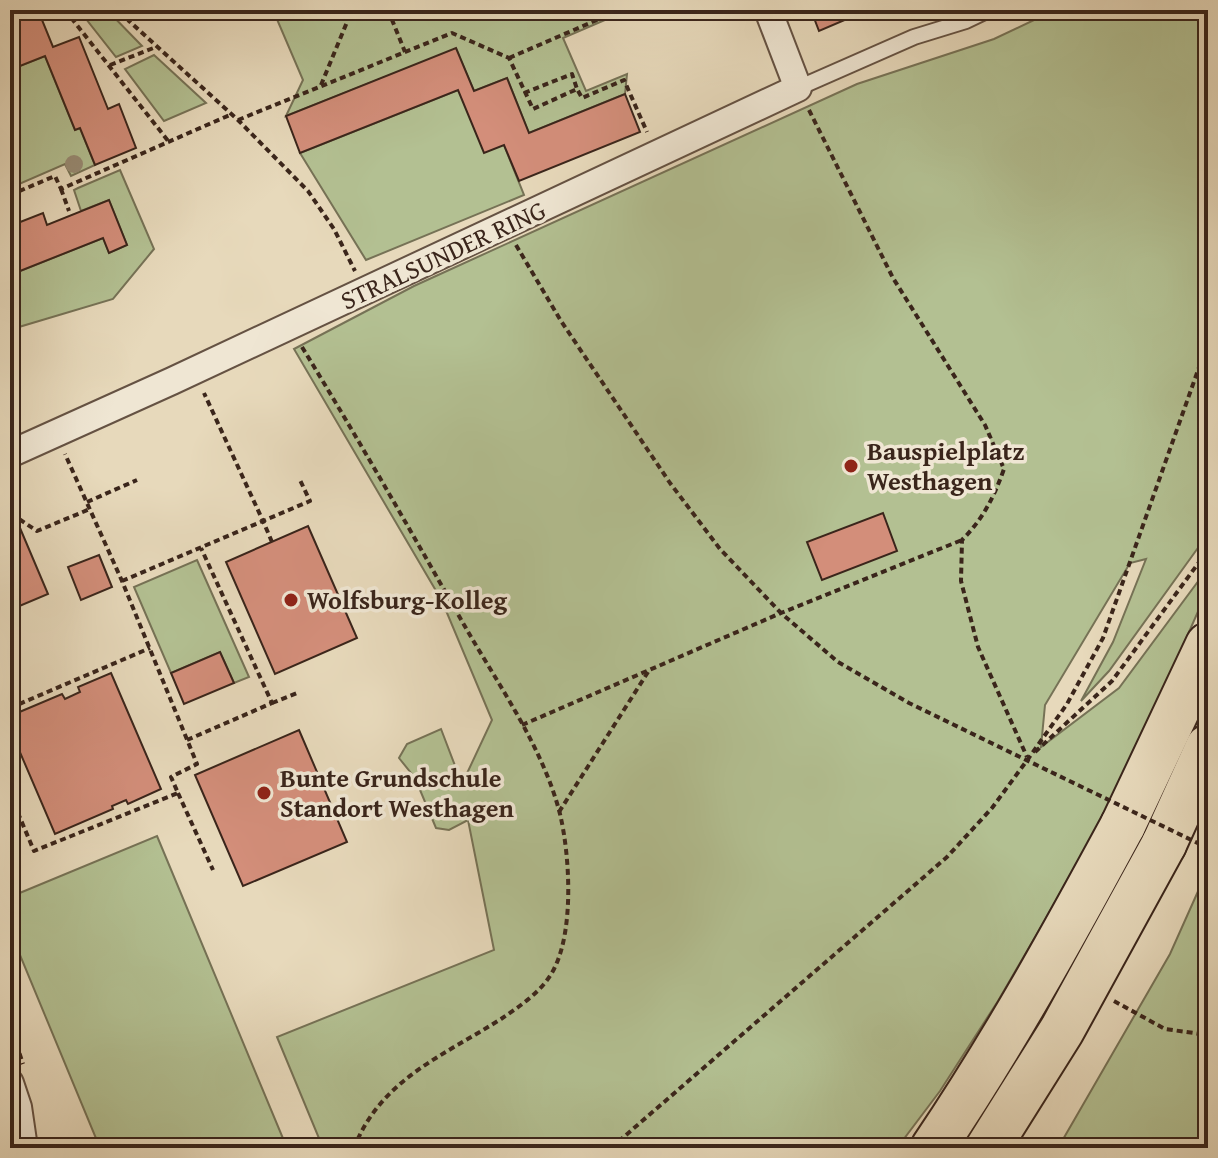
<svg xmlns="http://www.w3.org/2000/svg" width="1218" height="1158" viewBox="0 0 1218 1158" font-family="'Gentium Book Plus',serif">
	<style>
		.green { fill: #b3c092; stroke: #767256; stroke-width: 2 }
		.building { fill: #d38e7a; stroke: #3a251b; stroke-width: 2 }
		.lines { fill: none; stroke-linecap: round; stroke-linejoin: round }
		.service-casing { stroke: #655243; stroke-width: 18 }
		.minor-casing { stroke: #655243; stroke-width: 30 }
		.trunk-casing { stroke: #3a251b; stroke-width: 48 }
		.motorway-casing { stroke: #3a251b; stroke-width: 48 }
		.path { stroke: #3a251b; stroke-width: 4; stroke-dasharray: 6 4; stroke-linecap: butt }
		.service { stroke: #efe6d3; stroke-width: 14 }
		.minor { stroke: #efe6d3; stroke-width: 26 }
		.trunk { stroke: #e7d9bb; stroke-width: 44 }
		.motorway { stroke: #e7d9bb; stroke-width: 44 }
		.path-bridge { stroke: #3a251b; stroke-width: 4; stroke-dasharray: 6 4; stroke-linecap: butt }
		.tree { fill: #988b74 }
		.poi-dot { fill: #8f2418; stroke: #efe6d3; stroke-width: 3 }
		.labels { text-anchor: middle; stroke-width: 7; stroke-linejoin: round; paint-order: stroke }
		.street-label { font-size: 26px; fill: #3a251b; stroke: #efe6d3 }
		.poi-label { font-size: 26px; font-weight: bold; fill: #3a251b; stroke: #efe6d3; text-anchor: start }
	</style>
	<rect width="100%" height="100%" fill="#e7d9bb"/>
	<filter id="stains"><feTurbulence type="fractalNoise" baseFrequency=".0025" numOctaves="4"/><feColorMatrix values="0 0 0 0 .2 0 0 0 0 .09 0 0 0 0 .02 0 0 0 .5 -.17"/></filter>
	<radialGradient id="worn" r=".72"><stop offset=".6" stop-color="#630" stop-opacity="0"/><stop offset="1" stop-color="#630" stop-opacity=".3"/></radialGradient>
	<g class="green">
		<path d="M 79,10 L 107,10 L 142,46 L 116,57 Z"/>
		<path d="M 273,10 L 628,10 L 563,38 L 586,91 L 627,74 L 625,94 L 529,133 L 507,78 L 474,91 L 456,49 L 286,116 L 303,80 Z"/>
		<path d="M 1055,10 L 1208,10 L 1208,534 L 1109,671 L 1081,701 L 1113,642 L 1146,559 L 1130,563 L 1045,705 L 1041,747 L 1119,688 L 1208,568 L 1208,589 L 1124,779 L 1041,927 L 998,1001 L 940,1091 L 897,1148 L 323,1148 L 277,1037 L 494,950 L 468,820 L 449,830 L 436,828 L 415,778 L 399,758 L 407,744 L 441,729 L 462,784 L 492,720 L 442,601 L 294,349 L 414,286 L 857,84 L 994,39 Z"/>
		<path d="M 14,51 L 20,66 L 45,56 L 75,130 L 80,128 L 95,165 L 71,176 L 65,164 L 10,188 L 10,53 Z"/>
		<path d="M 154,55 L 206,103 L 164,121 L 125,69 Z"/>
		<path d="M 458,90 L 504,145 L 524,195 L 366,260 L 300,153 Z"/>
		<path d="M 120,170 L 154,249 L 113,299 L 19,327 L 10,334 L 10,275 L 103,238 L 109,253 L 127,245 L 109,200 L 81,211 L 74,190 L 78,188 Z"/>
		<path d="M 197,560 L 249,677 L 234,683 L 220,652 L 171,673 L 134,587 Z"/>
		<path d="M 157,836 L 287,1148 L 100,1148 L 10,931 L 10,897 Z"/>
		<path d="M 1208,869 L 1208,1148 L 1058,1148 L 1170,954 Z"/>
	</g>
	<g class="building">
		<path d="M 10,10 L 38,10 L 53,47 L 79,37 L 108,109 L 119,104 L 136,148 L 95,165 L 80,128 L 75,130 L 45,56 L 20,66 L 14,51 L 10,53 Z"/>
		<path d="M 811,10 L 868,10 L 819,31 Z"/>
		<path d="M 456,48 L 474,91 L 507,78 L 529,133 L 625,94 L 640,132 L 519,181 L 504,145 L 484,153 L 458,90 L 300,153 L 286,116 Z"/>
		<path d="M 109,200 L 127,245 L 109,253 L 103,238 L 10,275 L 10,226 L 43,213 L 47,225 Z"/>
		<path d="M 883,513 L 897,551 L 822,580 L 807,542 Z"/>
		<path d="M 308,526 L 357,638 L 275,674 L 226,562 Z"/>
		<path d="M 20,528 L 48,594 L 10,610 L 10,532 Z"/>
		<path d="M 99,555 L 112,587 L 81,600 L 68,567 Z"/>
		<path d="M 220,652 L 234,683 L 184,704 L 171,673 Z"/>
		<path d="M 111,673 L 161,789 L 128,804 L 126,800 L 112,806 L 113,809 L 55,834 L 10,729 L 10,716 L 62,694 L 65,699 L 80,692 L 78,687 Z"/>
		<path d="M 299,730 L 347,842 L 243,886 L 195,775 Z"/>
	</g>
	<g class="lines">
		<defs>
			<path id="service" d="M 798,88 L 914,37 L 966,21 L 989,10"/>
			<g id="minor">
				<path d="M 10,454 L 172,381 L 798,88 L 768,10"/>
				<path d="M 10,1083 L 18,1107 L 24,1148"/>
			</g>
			<g id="trunk">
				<path d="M 1123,825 L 1208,645"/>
				<path d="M 1164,844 L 1208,747"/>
			</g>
			<g id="motorway">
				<path d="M 933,1148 C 1004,1043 1063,936 1123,825"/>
				<path d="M 988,1148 L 1062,1030 L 1164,844"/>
			</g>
		</defs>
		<use href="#service" class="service-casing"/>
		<use href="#minor" class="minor-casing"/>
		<use href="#trunk" class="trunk-casing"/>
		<use href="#motorway" class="motorway-casing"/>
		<g class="path">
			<path d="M 65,10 L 169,142"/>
			<path d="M 121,10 L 129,21 L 238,120 L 308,191 L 334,229 L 355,271"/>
			<path d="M 388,10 L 405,52"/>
			<path d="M 509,58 L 620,10"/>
			<path d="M 110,65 L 156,47"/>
			<path d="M 321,85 L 352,10"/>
			<path d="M 524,93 L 572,74 L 577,89"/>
			<path d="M 809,110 L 893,278 L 985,425 L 1004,469 C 994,497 983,519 962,540 L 961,581 L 978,647 L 1027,757"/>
			<path d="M 238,120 L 452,33 L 509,58 L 533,109 L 577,89 L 582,98 L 624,80 L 647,132"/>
			<path d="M 61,189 L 69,211"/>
			<path d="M 10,195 L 55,176 L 61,189 L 232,114"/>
			<path d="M 516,245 L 561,321 L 670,483 L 720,549 L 781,613 L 838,662 L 909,703 L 1051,772"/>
			<path d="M 302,347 C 359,440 413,535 467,630 C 500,687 544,750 560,814 C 570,856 574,930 554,969 C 543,991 520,1006 501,1019 C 443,1056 381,1079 354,1148"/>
			<path d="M 87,502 L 137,480"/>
			<path d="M 10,522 L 19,519 L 37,531 L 90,509"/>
			<path d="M 272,542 L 263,521 L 310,501 L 300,480"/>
			<path d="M 122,581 L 263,521 L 204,393"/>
			<path d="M 272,703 L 297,693"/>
			<path d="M 10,708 L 150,648"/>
			<path d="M 522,725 L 781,613 L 962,540"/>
			<path d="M 187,740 L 272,703 L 201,548"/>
			<path d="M 1035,752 L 1112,681 L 1208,550"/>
			<path d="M 178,793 L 213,870"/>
			<path d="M 10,794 L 34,851 L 178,793 L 171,777 L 197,764 L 122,581 L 65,454"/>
			<path d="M 559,812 L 648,672"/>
			<path d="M 1114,1001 L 1165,1029 L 1208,1035"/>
			<path d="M 10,1025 L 23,1064"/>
			<path d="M 611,1148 L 947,857 L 992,808 L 1028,759 L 1067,704 L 1103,638 L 1208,342"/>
		</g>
		<use href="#service" class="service"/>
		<use href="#minor" class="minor"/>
		<use href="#trunk" class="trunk"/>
		<use href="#motorway" class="motorway"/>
		<path class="path-bridge" d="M 1051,772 L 1208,848"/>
	</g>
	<circle class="tree" cx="74" cy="164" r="9"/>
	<g class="poi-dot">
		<circle cx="851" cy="466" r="8"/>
		<circle cx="291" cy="600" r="8"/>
		<circle cx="264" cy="793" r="8"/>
	</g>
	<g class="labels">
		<g class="street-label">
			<text transform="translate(443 255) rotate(-25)" y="9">STRALSUNDER RING</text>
		</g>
		<g class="poi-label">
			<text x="867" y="460">Bauspielplatz<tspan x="867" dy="30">Westhagen</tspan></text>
			<text x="307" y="609">Wolfsburg-Kolleg</text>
			<text x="280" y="787">Bunte Grundschule<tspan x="280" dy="30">Standort Westhagen</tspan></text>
		</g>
	</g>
	<rect width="1218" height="1158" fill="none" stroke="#e7d9bb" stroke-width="40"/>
	<rect x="12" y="12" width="1194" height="1134" fill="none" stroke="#3a251b" stroke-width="4"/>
	<rect x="20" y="20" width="1178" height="1118" fill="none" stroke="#3a251b" stroke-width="2"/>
	<rect width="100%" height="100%" filter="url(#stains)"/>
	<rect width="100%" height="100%" fill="url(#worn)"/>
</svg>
